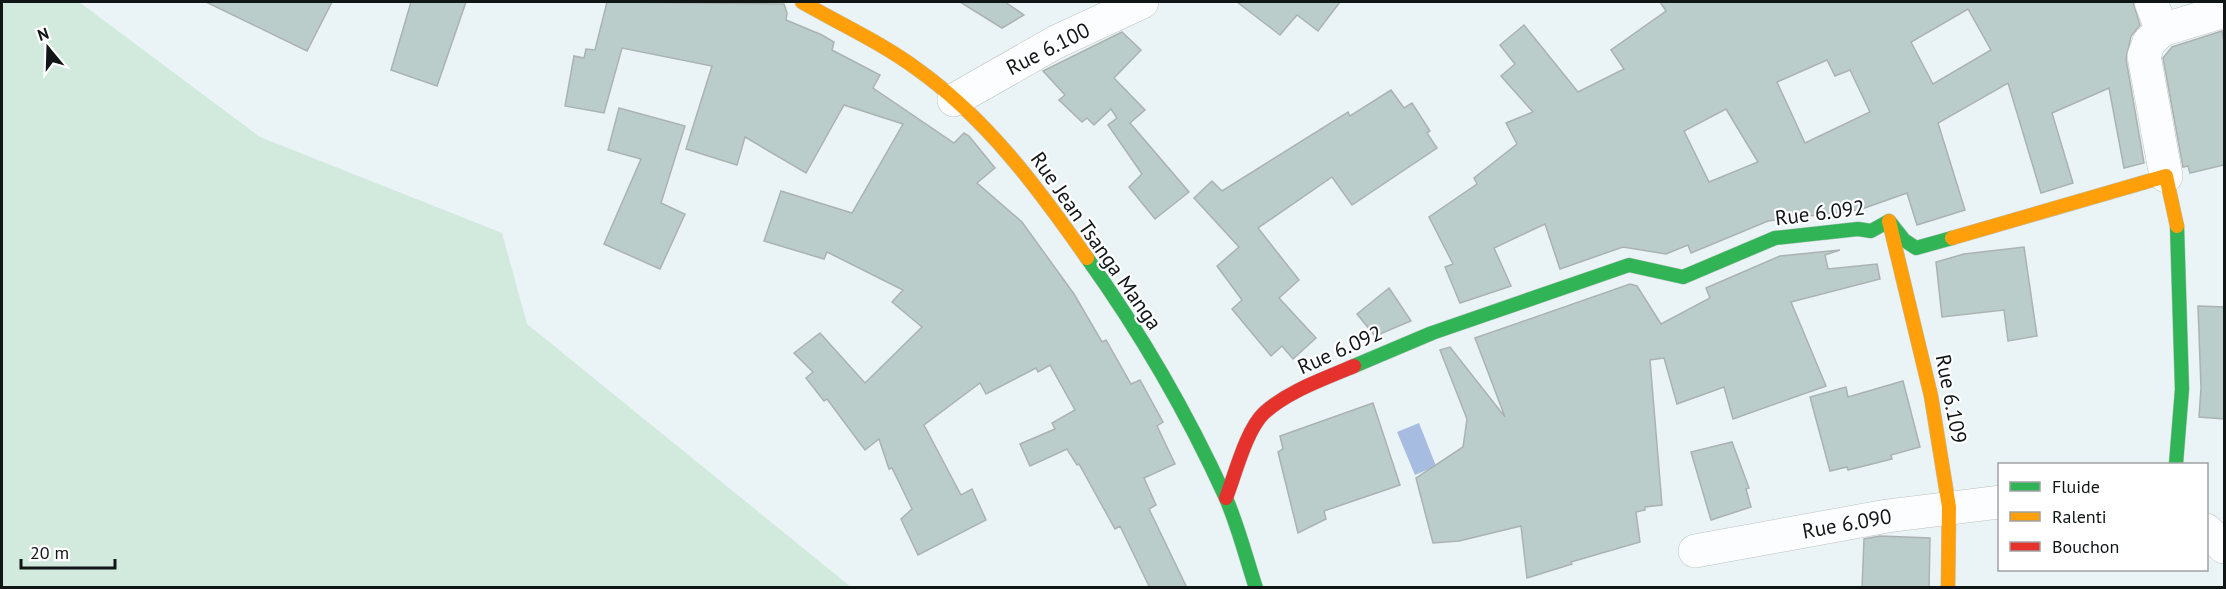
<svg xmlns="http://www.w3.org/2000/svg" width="2226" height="589" viewBox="0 0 2226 589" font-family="'PT Sans',sans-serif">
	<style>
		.green { fill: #d2eadd }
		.water { fill: #a7bce1 }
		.building { fill: #bacdcb; stroke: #abb2b2; stroke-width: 1.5; fill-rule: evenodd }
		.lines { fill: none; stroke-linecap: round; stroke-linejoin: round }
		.street-casing { stroke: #bcc3c4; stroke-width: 34 }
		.fast-casing { stroke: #bcc3c4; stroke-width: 15 }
		.slow-casing { stroke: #bcc3c4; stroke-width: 15 }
		.jam-casing { stroke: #bcc3c4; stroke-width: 15 }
		.street { stroke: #fcfdfe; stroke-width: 33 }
		.fast { stroke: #30b455; stroke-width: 14 }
		.slow { stroke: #ff9f0a; stroke-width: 14 }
		.jam { stroke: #e5322d; stroke-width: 14 }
		.labels { text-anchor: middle; stroke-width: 4.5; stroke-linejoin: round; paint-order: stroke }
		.street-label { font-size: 21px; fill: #101516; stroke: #fff }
	</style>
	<rect width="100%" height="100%" fill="#eaf3f5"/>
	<path class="green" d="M 2,2 L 79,2 L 260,137 L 502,233 L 527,324 L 851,587 L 2,587 Z"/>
	<path class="water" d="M 1419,423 L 1436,466 L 1415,475 L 1397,432 Z"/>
	<g class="building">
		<path d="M 206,2 L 332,2 L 307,51 Z"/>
		<path d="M 411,2 L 466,2 L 437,86 L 391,70 Z"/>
		<path d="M 607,2 L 784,4 L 787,13 L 786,20 L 822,35 L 834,42 L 832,50 L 880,75 L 873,88 L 954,143 L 964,133 L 969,136 L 995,168 L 977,183 L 1022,222 L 1074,294 L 1102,342 L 1106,340 L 1131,384 L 1140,380 L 1163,422 L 1157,426 L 1175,464 L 1144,478 L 1156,505 L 1149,509 L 1187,588 L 1150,588 L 1120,526 L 1115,529 L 1079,464 L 1077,465 L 1067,449 L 1030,466 L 1020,444 L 1055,429 L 1052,423 L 1075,410 L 1050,365 L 1038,372 L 1036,368 L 986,394 L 980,383 L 924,425 L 961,495 L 972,489 L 986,520 L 918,555 L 901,519 L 912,509 L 892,468 L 889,469 L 879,439 L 865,450 L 827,399 L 824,401 L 806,378 L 813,372 L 794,353 L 820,333 L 865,383 L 922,327 L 892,302 L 903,290 L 827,252 L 824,259 L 764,241 L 781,191 L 852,213 L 903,124 L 844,105 L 806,173 L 745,137 L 737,165 L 686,149 L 712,66 L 622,48 L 604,113 L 565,106 L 574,56 L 584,58 L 586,49 L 595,50 Z"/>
		<path d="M 960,2 L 1005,2 L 1024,15 L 1002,28 Z"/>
		<path d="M 1237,2 L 1340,2 L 1318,31 L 1297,15 L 1280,35 Z"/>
		<path d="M 1660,2 L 2133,2 L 2140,25 L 2131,36 L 2126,59 L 2144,163 L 2124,168 L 2109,88 L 2052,113 L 2073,183 L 2041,193 L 2008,83 L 1938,123 L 1965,210 L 1917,225 L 1907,193 L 1859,210 L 1768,221 L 1691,253 L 1688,245 L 1666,254 L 1623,247 L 1560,269 L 1545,224 L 1494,248 L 1511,286 L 1460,303 L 1445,267 L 1453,264 L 1429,217 L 1477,184 L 1474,178 L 1517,144 L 1506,123 L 1533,112 L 1501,76 L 1515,64 L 1500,45 L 1524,25 L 1578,92 L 1624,69 L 1611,50 L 1666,11 ZM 1968,9 L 1991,50 L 1933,84 L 1911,42 ZM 1827,60 L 1835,76 L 1850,70 L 1870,112 L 1805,143 L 1777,82 ZM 1726,109 L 1758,162 L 1709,182 L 1684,131 Z"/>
		<path d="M 2222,31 L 2224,41 L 2224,165 L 2190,173 L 2188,166 L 2183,167 L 2163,58 L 2172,47 Z"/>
		<path d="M 1122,32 L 1141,50 L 1114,78 L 1145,110 L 1130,123 L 1189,192 L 1155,219 L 1129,187 L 1142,174 L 1108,125 L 1117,118 L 1111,109 L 1094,125 L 1087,118 L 1082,122 L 1059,100 L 1065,95 L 1043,71 Z"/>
		<path d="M 1391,90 L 1404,108 L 1412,103 L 1430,131 L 1427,133 L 1437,148 L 1352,205 L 1332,177 L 1258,228 L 1299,280 L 1279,298 L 1316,338 L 1293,359 L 1282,346 L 1271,356 L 1232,309 L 1242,300 L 1217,266 L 1239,247 L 1194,198 L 1212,181 L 1222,191 L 1348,112 L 1350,116 Z"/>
		<path d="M 619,108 L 685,126 L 661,203 L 685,214 L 660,269 L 604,244 L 641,159 L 608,150 Z"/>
		<path d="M 2024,247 L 2037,336 L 2008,341 L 2004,310 L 1942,317 L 1936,262 L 1964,254 Z"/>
		<path d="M 1840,250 L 1825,255 L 1828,269 L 1877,264 L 1880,279 L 1791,302 L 1826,386 L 1733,419 L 1724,387 L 1677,404 L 1664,358 L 1650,360 L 1662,505 L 1645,507 L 1645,510 L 1636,512 L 1640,542 L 1571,562 L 1572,564 L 1527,578 L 1521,526 L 1459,541 L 1433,543 L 1416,478 L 1463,447 L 1467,419 L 1440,350 L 1450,347 L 1505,417 L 1475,338 L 1630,284 L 1637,286 L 1661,324 L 1710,298 L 1706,288 L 1780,256 Z"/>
		<path d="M 1389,288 L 1411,321 L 1375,336 L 1357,314 Z"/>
		<path d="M 2198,306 L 2224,307 L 2224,419 L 2199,417 L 2201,388 Z"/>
		<path d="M 1903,381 L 1920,447 L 1891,455 L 1892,459 L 1848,470 L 1847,467 L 1830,471 L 1810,397 L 1846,387 L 1848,397 Z"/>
		<path d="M 1373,403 L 1400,485 L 1324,511 L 1326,519 L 1298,533 L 1278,452 L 1283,449 L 1280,436 Z"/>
		<path d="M 1732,442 L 1749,488 L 1746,489 L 1751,507 L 1711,520 L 1691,452 Z"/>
		<path d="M 1880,536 L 1930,538 L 1929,588 L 1862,588 L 1864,539 Z"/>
	</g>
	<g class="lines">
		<defs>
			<g id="street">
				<path d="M 2151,2 L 2162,30"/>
				<path d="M 954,100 L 1056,42 L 1142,2"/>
				<path d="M 2166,176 L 2144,56 L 2149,42 L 2162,30 L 2224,11"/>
				<path d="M 2206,530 L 2224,547"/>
				<path d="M 1695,551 L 1887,516 L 2000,502"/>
			</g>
			<g id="fast">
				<path d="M 1087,258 C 1140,332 1187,413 1225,496 C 1238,525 1246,558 1256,588"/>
				<path d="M 1354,366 L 1432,333 L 1629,265 L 1683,277 L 1775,238 L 1858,229 L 1871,231 L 1889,221 L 1904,240 L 1916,248 L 1952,238"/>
				<path d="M 2176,464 L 2182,389 L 2177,226"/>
			</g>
			<g id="slow">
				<path d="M 802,2 C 840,24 882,43 917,69 C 987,119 1038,188 1087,258"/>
				<path d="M 1889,221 L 1931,396 L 1949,507 L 1948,588"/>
				<path d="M 1952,238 L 2166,176 L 2177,226"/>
			</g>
			<path id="jam" d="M 1226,498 C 1235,475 1246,430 1264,413 C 1288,391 1324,379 1354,366"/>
		</defs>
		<use href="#street" class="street-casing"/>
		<use href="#fast" class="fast-casing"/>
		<use href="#slow" class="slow-casing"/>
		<use href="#jam" class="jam-casing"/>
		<use href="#street" class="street"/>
		<use href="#fast" class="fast"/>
		<use href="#slow" class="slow"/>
		<use href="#jam" class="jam"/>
	</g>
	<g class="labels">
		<g class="street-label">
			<text transform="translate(1048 49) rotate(-27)" y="7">Rue 6.100</text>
			<text transform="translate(1820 213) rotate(-7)" y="7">Rue 6.092</text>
			<text transform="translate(1096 241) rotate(55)" y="7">Rue Jean Tsanga Manga</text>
			<text transform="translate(1340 350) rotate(-24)" y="7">Rue 6.092</text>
			<text transform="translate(1951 399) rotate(79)" y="7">Rue 6.109</text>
			<text transform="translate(1847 524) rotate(-10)" y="7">Rue 6.090</text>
		</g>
	</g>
	<rect width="2226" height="589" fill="none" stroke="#101516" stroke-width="6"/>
	<rect x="1998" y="463" width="210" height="108" fill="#ffffff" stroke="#9fa1a2" stroke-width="1.5"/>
	<rect x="2010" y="482" width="30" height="9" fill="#30b455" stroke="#9fa1a2" stroke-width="1.5"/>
	<text x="2052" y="493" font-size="18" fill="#101516">Fluide</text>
	<rect x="2010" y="512" width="30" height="9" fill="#ff9f0a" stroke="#9fa1a2" stroke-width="1.5"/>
	<text x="2052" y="523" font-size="18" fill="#101516">Ralenti</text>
	<rect x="2010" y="542" width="30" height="9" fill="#e5322d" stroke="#9fa1a2" stroke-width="1.5"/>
	<text x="2052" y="553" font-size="18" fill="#101516">Bouchon</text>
	<g transform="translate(48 48) rotate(341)" stroke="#ffffff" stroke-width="4.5" paint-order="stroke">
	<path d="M0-4.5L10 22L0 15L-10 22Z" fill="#101516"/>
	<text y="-9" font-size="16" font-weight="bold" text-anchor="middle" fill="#101516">N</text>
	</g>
	<path d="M21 559v9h94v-9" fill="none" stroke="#101516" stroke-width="3"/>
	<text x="30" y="559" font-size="18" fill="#101516" stroke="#ffffff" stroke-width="4.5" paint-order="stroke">20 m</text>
</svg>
